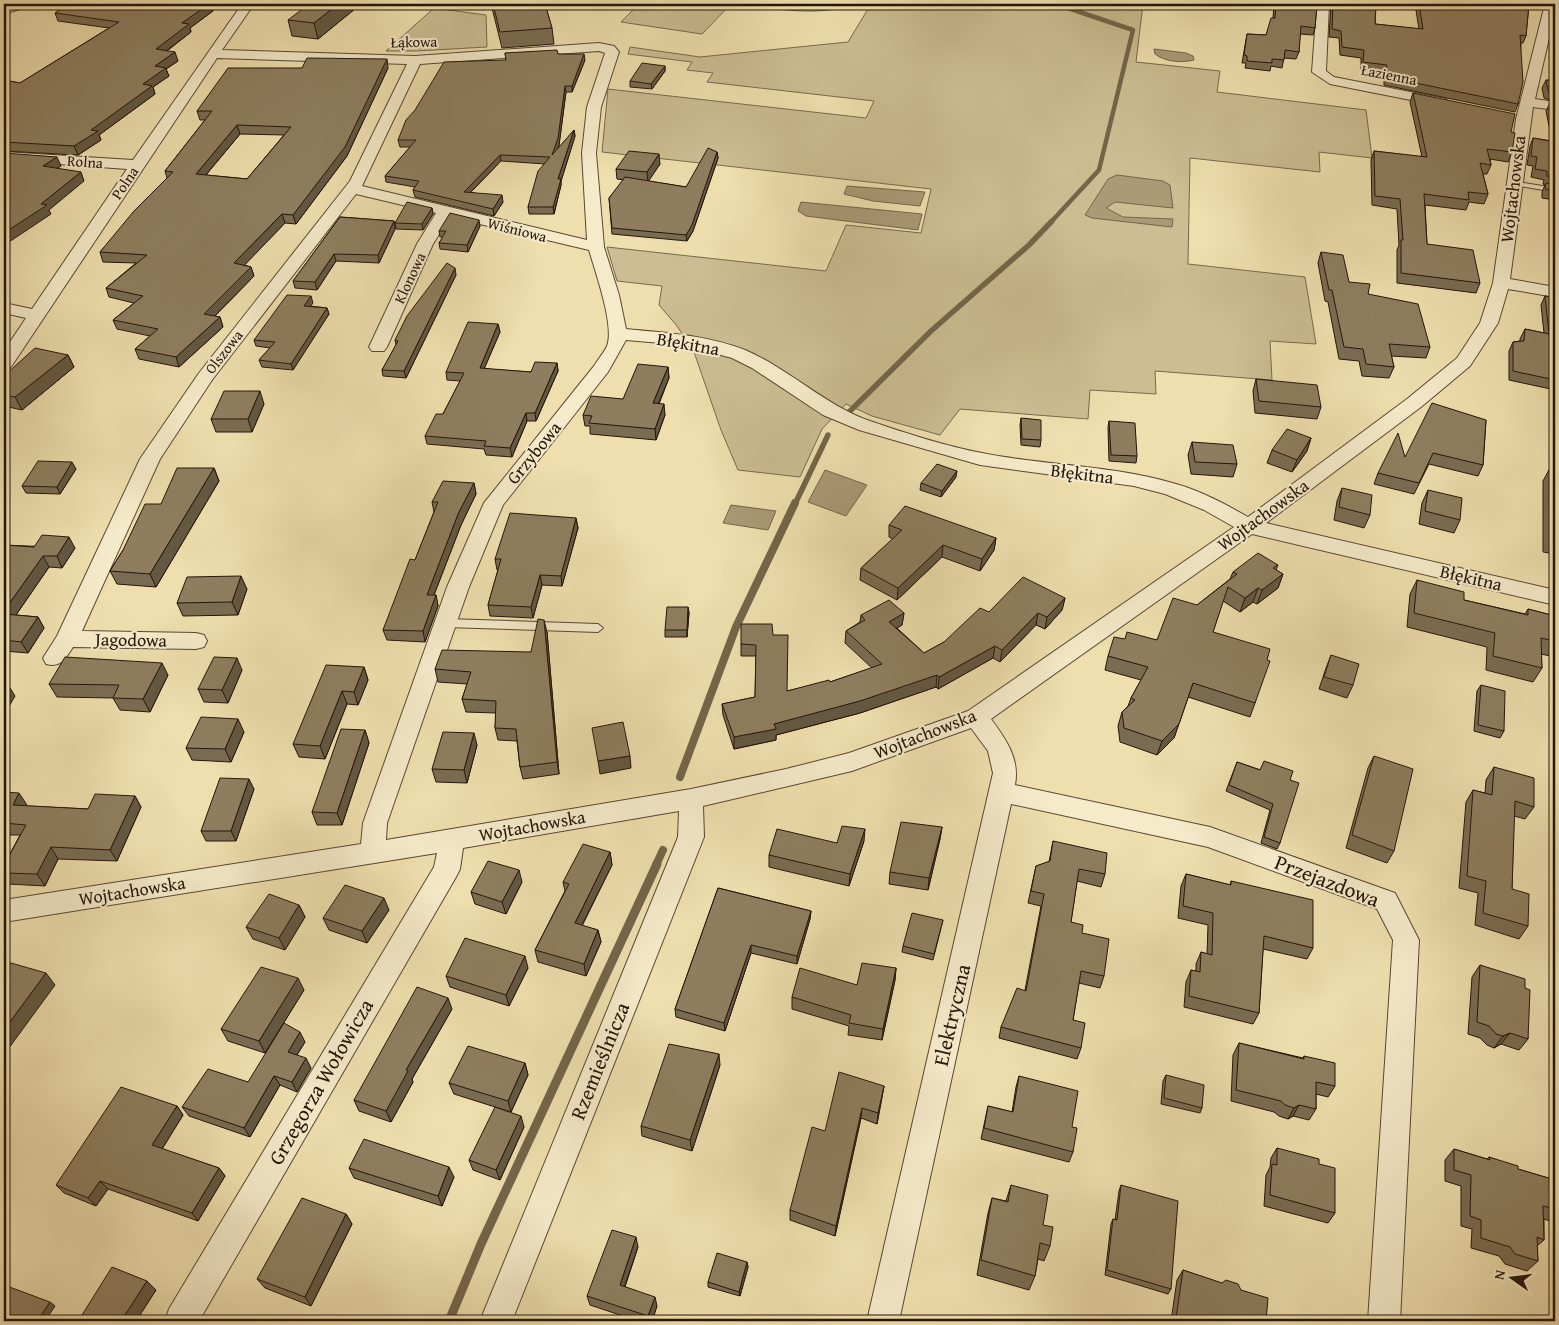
<svg xmlns="http://www.w3.org/2000/svg" width="1559" height="1325" viewBox="0 0 1559 1325" font-family="'Gentium Book Plus',serif">
	<style>
		.green { fill: #ccbd92; stroke: #78694e }
		.water { fill: #aa9a76; stroke: #74654a }
		.lines { fill: none; stroke-linecap: round; stroke-linejoin: round }
		.stream-far3 { stroke: #74654a; stroke-width: 4.5 }
		.stream-far2 { stroke: #74654a; stroke-width: 5.5 }
		.stream-far1 { stroke: #74654a; stroke-width: 8 }
		.stream { stroke: #74654a; stroke-width: 9 }
		.service-casing { stroke: #574832; stroke-width: 2 }
		.minor-casing { stroke: #574832; stroke-width: 2 }
		.service { fill: #f5eaca; fill-rule: evenodd }
		.minor { fill: #f5eaca; fill-rule: evenodd }
		.wall { fill: #7a6c52; stroke: #241509; fill-rule: evenodd }
		.shaded-wall { fill: #635842; stroke: #241509 }
		.building { fill: #8e7e5f; stroke: #241509; fill-rule: evenodd }
		.labels { text-anchor: middle; stroke-width: 4; stroke-linejoin: round; paint-order: stroke }
		.far-street-label { font-size: 15px; fill: #241509; stroke: #f5eaca }
		.street-label { font-size: 18px; fill: #241509; stroke: #f5eaca }
		.near-street-label { font-size: 21px; fill: #241509; stroke: #f5eaca }
	</style>
	<rect width="100%" height="100%" fill="#efdfae"/>
	<filter id="stains"><feTurbulence type="fractalNoise" baseFrequency=".004" numOctaves="4"/><feColorMatrix values="0 0 0 0 .2 0 0 0 0 .09 0 0 0 0 .02 0 0 0 .5 -.17"/></filter>
	<radialGradient id="worn" r=".72"><stop offset=".6" stop-color="#630" stop-opacity="0"/><stop offset="1" stop-color="#630" stop-opacity=".3"/></radialGradient>
	<g class="green">
		<path d="M 639,4 L 710,4 L 729,6 L 702,34 L 621,22 Z"/>
		<path d="M 739,4 L 857,4 C 817,17 779,9 739,4 Z"/>
		<path d="M 871,4 L 1143,4 L 1136,62 L 1220,71 L 1217,92 L 1366,110 L 1372,158 L 1319,152 L 1320,172 L 1190,158 L 1188,264 L 1305,277 L 1316,344 L 1270,341 L 1272,380 L 1155,371 L 1156,394 L 1090,390 L 1088,419 L 960,409 L 940,435 L 872,416 L 846,404 L 822,429 L 800,477 L 738,470 L 721,430 L 694,352 L 677,326 L 659,305 L 662,286 L 617,281 L 607,247 L 826,271 L 846,225 L 921,233 L 931,189 L 602,152 L 608,89 L 866,118 L 874,101 L 707,82 L 713,73 L 687,70 L 692,62 L 628,54 L 630,47 L 700,57 L 848,42 Z"/>
		<path d="M 434,8 L 486,15 L 487,47 L 417,51 L 386,51 Z"/>
	</g>
	<g class="water">
		<path d="M 1154,49 L 1186,53 L 1193,56 L 1194,60 C 1182,63 1165,62 1155,54 Z"/>
		<path d="M 1117,175 L 1163,181 L 1170,185 L 1173,208 L 1115,202 L 1106,208 L 1123,217 L 1173,219 L 1172,227 L 1092,218 L 1085,215 L 1108,179 Z"/>
		<path d="M 847,186 L 925,192 L 920,206 L 873,201 L 844,194 Z"/>
		<path d="M 801,202 L 922,214 L 918,230 L 806,216 L 798,211 Z"/>
		<path d="M 825,470 L 867,485 L 846,516 L 808,502 Z"/>
		<path d="M 731,505 L 776,511 L 768,530 L 723,523 Z"/>
	</g>
	<g class="lines">
		<path class="stream-far3" d="M 1051,222 L 1099,170 L 1133,30 L 1056,4"/>
		<g class="stream-far2">
			<path d="M 848,413 L 931,331 L 1029,245 L 1052,221"/>
			<path d="M 795,504 L 828,435"/>
		</g>
		<g class="stream-far1">
			<path d="M 680,777 L 736,627 L 795,503"/>
			<path d="M 656,865 L 663,850"/>
		</g>
		<path class="stream" d="M 449,1321 L 481,1244 L 657,864"/>
		<defs>
			<g id="service">
				<path d="M 1511,181 L 1555,188 L 1555,192 L 1514,185 L 1511,185 Z"/>
				<path d="M 446,619 L 598,624 L 603,628 L 598,632 L 446,627 L 441,623 Z"/>
			</g>
			<g id="minor">
				<path d="M 10,4 L 28,4 L 26,7 L 4,14 L 4,6 Z"/>
				<path d="M 242,4 L 254,4 L 222,50 L 415,56 L 599,43 L 614,46 L 619,52 L 601,107 L 596,153 L 604,247 L 619,295 L 626,329 C 666,333 707,335 745,350 C 790,369 825,406 873,422 C 905,433 949,447 982,453 C 1046,466 1113,465 1176,484 C 1201,491 1225,504 1248,517 L 1407,399 L 1457,358 L 1480,323 L 1493,283 L 1516,119 L 1545,4 L 1555,4 L 1555,12 L 1535,99 L 1555,102 L 1555,110 L 1533,107 L 1510,279 L 1555,287 L 1555,297 L 1508,289 L 1498,323 L 1470,366 L 1421,407 L 1266,523 L 1555,590 L 1555,605 L 1252,534 L 991,719 C 1006,739 1020,759 1015,785 L 1210,827 L 1395,893 L 1419,940 L 1400,1321 L 1368,1321 L 1393,940 L 1377,909 L 1208,847 L 1011,804 L 899,1321 L 867,1321 L 993,773 L 988,751 L 971,728 L 852,771 L 703,806 L 704,837 L 512,1321 L 480,1321 L 678,837 L 679,811 L 463,848 L 460,869 L 456,877 L 199,1321 L 165,1321 L 169,1309 L 434,867 L 437,853 L 4,922 L 4,900 L 361,844 L 363,823 L 447,587 L 484,503 L 594,366 C 598,359 604,353 607,346 C 615,326 595,271 589,250 L 450,217 L 433,244 L 387,347 L 384,351 L 372,351 L 369,347 L 417,244 L 436,213 L 356,194 L 212,380 L 160,459 L 82,631 L 196,633 L 204,635 L 207,641 L 204,647 L 196,649 L 73,647 C 65,659 61,668 46,664 L 43,658 L 57,636 L 140,459 L 199,373 L 350,181 L 407,64 L 217,58 L 13,364 L 10,368 L 4,369 L 4,351 L 26,318 L 4,313 L 4,303 L 32,309 L 127,169 L 4,160 L 4,152 L 133,160 ZM 599,51 L 605,53 L 587,107 L 582,153 L 587,240 L 362,186 L 420,64 ZM 626,340 L 684,345 L 732,358 L 752,368 L 823,415 L 859,430 L 980,465 L 1134,486 L 1165,494 L 1204,510 L 1234,527 L 968,711 L 849,753 L 786,769 L 691,789 L 386,840 L 387,823 L 469,587 L 503,505 L 608,372 Z"/>
				<path d="M 1317,4 L 1329,4 L 1326,71 L 1334,77 L 1446,99 L 1448,102 L 1446,105 L 1441,106 L 1330,84 L 1312,72 Z"/>
			</g>
		</defs>
		<use href="#service" class="service-casing"/>
		<use href="#minor" class="minor-casing"/>
		<use href="#service" class="service"/>
		<use href="#minor" class="minor"/>
	</g>
	<g class="wall">
		<path d="M 69,4 L 214,4 L 211,5 L 213,11 L 190,28 L 191,32 L 167,51 L 178,61 L 166,69 L 169,76 L 153,87 L 155,94 L 99,135 L 101,140 L 78,155 L 4,151 L 4,80 L 20,83 L 109,28 L 58,21 L 55,13 Z"/>
		<path d="M 361,4 L 318,39 L 292,36 L 288,20 Z"/>
		<path d="M 491,4 L 545,4 L 552,28 L 554,44 L 502,48 Z"/>
		<path d="M 1274,4 L 1317,4 L 1315,28 L 1313,35 L 1300,34 L 1299,52 L 1296,59 L 1284,58 L 1282,68 L 1271,66 L 1270,71 L 1245,68 L 1246,63 L 1242,63 L 1247,34 L 1266,35 L 1273,18 Z"/>
		<path d="M 1331,4 L 1376,4 L 1375,24 L 1419,29 L 1415,4 L 1529,4 L 1526,36 L 1523,43 L 1521,43 L 1518,104 L 1515,112 L 1384,85 L 1384,73 L 1361,70 L 1361,58 L 1340,55 L 1339,38 L 1329,37 Z"/>
		<path d="M 505,53 L 558,54 L 585,60 L 572,92 L 566,92 L 559,145 L 558,149 L 574,130 L 575,136 L 561,181 L 561,185 L 554,214 L 529,214 L 528,207 L 545,164 L 501,161 L 471,192 L 503,202 L 494,216 L 415,197 L 413,190 L 415,187 L 386,182 L 385,176 L 410,147 L 400,147 L 398,140 L 506,60 Z"/>
		<path d="M 665,66 L 665,71 L 652,89 L 630,87 L 630,81 Z"/>
		<path d="M 388,68 L 347,156 L 296,224 L 285,223 L 244,265 L 251,267 L 254,276 L 215,316 L 220,317 L 223,327 L 179,367 L 139,359 L 135,349 L 150,336 L 117,329 L 113,320 L 134,303 L 109,297 L 106,288 L 136,263 L 103,262 L 100,252 L 167,178 L 165,171 L 205,120 L 200,120 L 197,111 ZM 240,134 L 284,135 L 247,179 L 206,175 Z"/>
		<path d="M 1546,80 L 1555,81 L 1555,102 L 1544,98 L 1542,88 Z"/>
		<path d="M 1413,93 L 1511,132 L 1512,152 L 1508,162 L 1490,159 L 1491,165 L 1487,174 L 1483,174 L 1488,194 L 1484,204 L 1469,202 L 1466,210 L 1425,205 L 1427,244 L 1480,283 L 1476,293 L 1397,283 L 1397,250 L 1399,245 L 1397,209 L 1372,205 L 1371,160 L 1374,151 L 1422,157 L 1410,102 Z"/>
		<path d="M 1550,103 L 1555,103 L 1555,200 L 1542,198 L 1542,192 L 1545,185 L 1543,184 L 1544,180 L 1531,177 L 1533,166 L 1527,165 L 1530,146 L 1533,138 L 1552,141 L 1546,111 Z"/>
		<path d="M 717,152 L 718,158 L 693,231 L 687,241 L 612,234 L 609,198 L 624,180 L 617,179 L 616,169 L 660,164 L 648,181 L 686,187 Z"/>
		<path d="M 432,208 L 433,214 L 423,230 L 396,229 L 395,223 Z"/>
		<path d="M 340,217 L 394,221 L 395,229 L 379,263 L 336,261 L 317,290 L 295,288 L 293,281 Z"/>
		<path d="M 480,226 L 468,252 L 440,249 L 439,243 L 443,237 L 440,237 L 439,231 Z"/>
		<path d="M 1321,252 L 1349,282 L 1368,294 L 1430,347 L 1426,358 L 1391,356 L 1394,367 L 1389,378 L 1362,376 L 1359,361 L 1339,359 L 1328,302 L 1325,301 L 1318,263 Z"/>
		<path d="M 456,275 L 406,378 L 383,376 L 382,370 L 396,345 L 395,340 Z"/>
		<path d="M 1545,296 L 1555,298 L 1555,390 L 1509,380 L 1509,351 L 1513,342 L 1520,341 L 1520,339 L 1525,329 L 1544,333 L 1541,305 Z"/>
		<path d="M 313,303 L 310,306 L 327,308 L 329,314 L 293,370 L 262,367 L 259,360 L 270,348 L 256,346 L 254,340 Z"/>
		<path d="M 498,324 L 500,332 L 484,369 L 531,372 L 557,363 L 558,371 L 536,421 L 527,421 L 512,457 L 486,455 L 484,449 L 427,444 L 425,436 L 443,414 L 460,381 L 447,380 L 446,372 Z"/>
		<path d="M 68,355 L 74,367 L 22,410 L 4,406 L 4,376 Z"/>
		<path d="M 668,367 L 669,378 L 659,404 L 665,415 L 656,440 L 590,434 L 590,426 L 585,426 L 583,415 L 623,399 Z"/>
		<path d="M 1256,379 L 1321,407 L 1317,419 L 1255,413 L 1253,391 Z"/>
		<path d="M 264,404 L 252,432 L 216,432 L 211,419 Z"/>
		<path d="M 1021,418 L 1041,440 L 1040,447 L 1021,445 L 1020,425 Z"/>
		<path d="M 1486,420 L 1483,465 L 1478,476 L 1429,464 L 1414,494 L 1374,484 L 1378,473 L 1405,457 Z"/>
		<path d="M 1109,421 L 1137,456 L 1136,463 L 1109,461 L 1108,427 Z"/>
		<path d="M 1311,438 L 1307,451 L 1292,472 L 1267,463 L 1272,450 Z"/>
		<path d="M 1192,442 L 1237,464 L 1233,477 L 1191,474 L 1188,455 Z"/>
		<path d="M 214,468 L 219,481 L 156,587 L 117,584 L 110,571 L 123,550 L 161,504 Z"/>
		<path d="M 1550,468 L 1555,469 L 1555,554 L 1543,552 L 1543,481 Z"/>
		<path d="M 76,469 L 60,494 L 26,493 L 22,486 Z"/>
		<path d="M 956,477 L 941,497 L 920,490 L 921,483 Z"/>
		<path d="M 474,483 L 476,494 L 461,525 L 434,595 L 436,595 L 438,606 L 425,642 L 387,640 L 383,630 L 415,560 L 434,512 L 432,502 Z"/>
		<path d="M 1342,488 L 1370,515 L 1364,528 L 1334,520 L 1337,501 Z"/>
		<path d="M 1428,490 L 1460,520 L 1454,533 L 1419,524 L 1422,503 Z"/>
		<path d="M 576,518 L 578,528 L 562,586 L 542,585 L 533,618 L 490,616 L 488,605 L 498,570 L 497,570 L 495,559 Z"/>
		<path d="M 889,525 L 996,538 L 994,550 L 980,571 L 942,557 L 897,600 L 860,580 L 861,568 L 893,539 L 889,537 Z"/>
		<path d="M 4,545 L 75,548 L 62,568 L 49,567 L 16,615 L 38,617 L 44,628 L 28,653 L 4,651 Z"/>
		<path d="M 1278,565 L 1276,570 L 1283,574 L 1278,588 L 1257,604 L 1253,602 L 1240,612 L 1223,601 L 1213,632 L 1267,660 L 1255,703 L 1250,717 L 1188,697 L 1174,738 L 1157,755 L 1120,742 L 1118,726 L 1122,712 L 1128,706 L 1131,698 L 1141,680 L 1105,670 L 1108,656 L 1125,639 L 1157,640 L 1197,605 L 1230,579 L 1233,572 Z"/>
		<path d="M 1417,580 L 1464,600 L 1525,614 L 1528,609 L 1555,616 L 1555,657 L 1541,654 L 1542,668 L 1533,682 L 1486,670 L 1487,647 L 1407,627 L 1410,594 Z"/>
		<path d="M 247,589 L 238,615 L 183,616 L 177,603 Z"/>
		<path d="M 1065,598 L 1062,610 L 1045,629 L 1036,625 L 1000,662 L 993,658 L 938,689 L 936,687 L 860,713 L 776,735 L 776,740 L 734,749 L 723,715 L 722,704 L 755,697 L 756,656 L 741,656 L 741,644 L 773,635 L 787,691 L 830,682 L 872,668 L 845,643 L 846,631 L 860,622 L 861,615 L 904,613 L 902,625 L 897,628 L 924,653 L 944,642 L 989,612 Z"/>
		<path d="M 688,607 L 689,613 L 687,637 L 665,637 L 665,630 Z"/>
		<path d="M 547,632 L 559,774 L 523,779 L 520,767 L 517,741 L 498,740 L 495,728 L 496,713 L 466,712 L 462,699 L 467,684 L 438,682 L 435,669 L 531,652 Z"/>
		<path d="M 1331,655 L 1353,685 L 1347,698 L 1319,689 L 1326,668 Z"/>
		<path d="M 364,667 L 368,680 L 358,705 L 347,704 L 325,759 L 299,757 L 293,744 Z"/>
		<path d="M 242,670 L 228,703 L 204,702 L 198,689 Z"/>
		<path d="M 168,675 L 150,712 L 120,710 L 113,698 L 57,697 L 49,684 Z"/>
		<path d="M 1481,685 L 1504,731 L 1500,738 L 1474,731 L 1477,691 Z"/>
		<path d="M 365,730 L 369,743 L 342,825 L 317,825 L 312,812 Z"/>
		<path d="M 244,732 L 231,762 L 192,760 L 186,748 Z"/>
		<path d="M 477,745 L 467,783 L 436,782 L 432,769 Z"/>
		<path d="M 1374,756 L 1394,851 L 1387,863 L 1346,848 L 1368,768 Z"/>
		<path d="M 1237,762 L 1290,780 L 1280,843 L 1277,849 L 1261,843 L 1270,810 L 1226,791 Z"/>
		<path d="M 1494,767 L 1534,807 L 1525,819 L 1514,816 L 1512,889 L 1528,926 L 1519,939 L 1475,925 L 1478,893 L 1459,888 L 1466,802 L 1473,790 L 1485,793 L 1486,780 Z"/>
		<path d="M 254,789 L 236,841 L 206,841 L 201,831 Z"/>
		<path d="M 4,792 L 27,805 L 26,806 L 88,809 L 135,796 L 141,807 L 117,861 L 58,859 L 45,886 L 8,884 L 4,879 L 4,865 L 20,835 L 4,835 Z"/>
		<path d="M 942,827 L 940,839 L 928,890 L 889,884 L 890,872 Z"/>
		<path d="M 864,841 L 849,886 L 769,867 L 769,855 L 837,843 Z"/>
		<path d="M 1053,841 L 1105,874 L 1101,887 L 1077,881 L 1071,922 L 1082,933 L 1104,976 L 1100,988 L 1079,983 L 1073,1020 L 1081,1048 L 1077,1059 L 999,1038 L 1001,1027 L 1025,990 L 1041,906 L 1028,903 L 1036,866 L 1049,862 Z"/>
		<path d="M 610,852 L 612,865 L 582,926 L 598,930 L 601,942 L 586,976 L 538,962 L 535,950 L 565,891 L 563,882 Z"/>
		<path d="M 1186,874 L 1230,885 L 1231,881 L 1313,948 L 1307,959 L 1263,949 L 1259,1013 L 1253,1024 L 1184,1007 L 1186,982 L 1191,970 L 1196,971 L 1196,964 L 1201,952 L 1207,954 L 1208,925 L 1178,918 L 1181,886 Z"/>
		<path d="M 522,882 L 506,914 L 475,904 L 471,892 Z"/>
		<path d="M 718,888 L 811,911 L 810,919 L 797,964 L 751,953 L 725,1031 L 676,1017 L 675,1009 Z"/>
		<path d="M 299,905 L 305,917 L 285,950 L 253,939 L 246,927 Z"/>
		<path d="M 389,910 L 367,943 L 329,930 L 323,918 Z"/>
		<path d="M 943,920 L 933,960 L 902,952 L 903,946 Z"/>
		<path d="M 1480,965 L 1525,988 L 1528,1039 L 1519,1050 L 1501,1044 L 1494,1048 L 1487,1045 L 1480,1038 L 1468,1034 L 1472,977 Z"/>
		<path d="M 528,968 L 509,1006 L 450,987 L 446,976 Z"/>
		<path d="M 896,968 L 895,980 L 882,1040 L 848,1035 L 849,1026 L 792,1009 L 792,997 L 857,985 Z"/>
		<path d="M 304,990 L 265,1053 L 228,1041 L 221,1029 Z"/>
		<path d="M 452,1009 L 412,1079 L 413,1082 L 391,1122 L 359,1111 L 354,1100 Z"/>
		<path d="M 305,1042 L 297,1055 L 311,1068 L 297,1092 L 280,1085 L 250,1137 L 189,1116 L 182,1107 L 248,1082 Z"/>
		<path d="M 1239,1043 L 1303,1058 L 1304,1056 L 1335,1086 L 1328,1097 L 1316,1094 L 1316,1109 L 1309,1120 L 1293,1116 L 1288,1119 L 1279,1116 L 1274,1112 L 1231,1101 L 1233,1055 Z"/>
		<path d="M 525,1063 L 528,1075 L 511,1112 L 454,1094 L 449,1083 Z"/>
		<path d="M 720,1065 L 692,1151 L 642,1136 L 641,1126 Z"/>
		<path d="M 1166,1075 L 1202,1108 L 1200,1113 L 1161,1104 L 1163,1081 Z"/>
		<path d="M 1019,1076 L 1072,1127 L 1073,1152 L 1069,1162 L 981,1139 L 988,1106 L 1012,1112 L 1016,1087 Z"/>
		<path d="M 884,1086 L 882,1097 L 877,1124 L 861,1118 L 835,1236 L 790,1220 L 790,1210 L 825,1131 Z"/>
		<path d="M 177,1106 L 183,1115 L 162,1149 L 219,1168 L 225,1176 L 198,1221 L 108,1189 L 96,1206 L 64,1193 L 56,1185 Z"/>
		<path d="M 524,1127 L 500,1180 L 473,1170 L 469,1160 Z"/>
		<path d="M 1277,1148 L 1335,1213 L 1328,1223 L 1264,1206 L 1266,1175 L 1270,1167 L 1271,1158 Z"/>
		<path d="M 1454,1149 L 1487,1159 L 1489,1157 L 1518,1169 L 1555,1180 L 1555,1223 L 1544,1219 L 1544,1240 L 1537,1246 L 1538,1261 L 1527,1271 L 1505,1264 L 1499,1256 L 1471,1248 L 1472,1229 L 1461,1226 L 1461,1186 L 1445,1181 L 1445,1160 Z"/>
		<path d="M 349,1168 L 454,1177 L 442,1206 L 354,1178 Z"/>
		<path d="M 1011,1185 L 1043,1225 L 1050,1246 L 1044,1261 L 1038,1259 L 1035,1276 L 1029,1290 L 977,1275 L 988,1213 L 992,1198 L 1006,1201 Z"/>
		<path d="M 1121,1185 L 1171,1289 L 1168,1294 L 1105,1275 L 1111,1224 L 1113,1219 L 1115,1220 L 1119,1191 Z"/>
		<path d="M 346,1214 L 352,1224 L 311,1306 L 265,1288 L 257,1279 Z"/>
		<path d="M 638,1247 L 625,1287 L 657,1306 L 652,1321 L 638,1321 L 590,1305 L 587,1296 Z"/>
		<path d="M 747,1262 L 748,1267 L 740,1296 L 708,1287 L 708,1282 Z"/>
		<path d="M 1183,1270 L 1241,1290 L 1266,1321 L 1171,1321 L 1177,1280 Z"/>
		<path d="M 147,1281 L 156,1290 L 136,1321 L 89,1321 L 82,1315 Z"/>
	</g>
	<g class="shaded-wall">
		<path d="M 203,4 L 214,4 L 211,5 L 213,11 L 190,28 L 191,32 L 158,57 L 156,49 Z"/>
		<path d="M 338,4 L 361,4 L 318,39 L 314,23 Z"/>
		<path d="M 175,52 L 178,61 L 166,69 L 169,76 L 153,87 L 155,94 L 99,135 L 101,140 L 78,155 L 74,146 L 91,130 L 143,84 L 155,66 Z"/>
		<path d="M 584,54 L 585,60 L 572,92 L 572,86 Z"/>
		<path d="M 387,59 L 388,68 L 347,156 L 296,224 L 293,215 Z"/>
		<path d="M 665,66 L 665,71 L 652,89 L 651,84 Z"/>
		<path d="M 565,86 L 566,92 L 559,145 L 553,161 L 552,155 Z"/>
		<path d="M 237,125 L 240,134 L 199,183 L 196,174 Z"/>
		<path d="M 574,130 L 575,136 L 561,181 L 561,185 L 554,214 L 553,207 L 558,179 Z"/>
		<path d="M 717,152 L 718,158 L 693,231 L 687,241 L 686,235 Z"/>
		<path d="M 659,154 L 660,164 L 648,182 L 647,172 Z"/>
		<path d="M 500,155 L 501,161 L 465,198 L 464,192 Z"/>
		<path d="M 57,157 L 61,166 L 47,175 L 43,166 Z"/>
		<path d="M 81,172 L 84,181 L 49,210 L 51,214 L 6,244 L 4,239 L 4,233 Z"/>
		<path d="M 502,195 L 503,202 L 494,216 L 493,209 Z"/>
		<path d="M 432,208 L 433,214 L 423,230 L 422,224 Z"/>
		<path d="M 282,214 L 285,223 L 237,273 L 234,263 Z"/>
		<path d="M 479,220 L 480,226 L 468,252 L 467,245 Z"/>
		<path d="M 394,221 L 395,229 L 379,263 L 378,255 Z"/>
		<path d="M 334,254 L 336,261 L 317,290 L 315,282 Z"/>
		<path d="M 251,267 L 254,276 L 208,323 L 204,314 Z"/>
		<path d="M 455,268 L 456,275 L 406,378 L 404,371 Z"/>
		<path d="M 311,296 L 313,303 L 306,312 L 304,306 Z"/>
		<path d="M 327,308 L 329,314 L 293,370 L 291,364 Z"/>
		<path d="M 220,317 L 223,327 L 179,367 L 176,357 Z"/>
		<path d="M 498,324 L 500,332 L 481,376 L 480,368 Z"/>
		<path d="M 68,355 L 74,367 L 22,410 L 15,397 Z"/>
		<path d="M 557,363 L 558,371 L 536,421 L 535,413 Z"/>
		<path d="M 668,367 L 669,378 L 654,414 L 653,403 Z"/>
		<path d="M 260,391 L 264,404 L 252,432 L 248,419 Z"/>
		<path d="M 664,404 L 665,415 L 656,440 L 655,429 Z"/>
		<path d="M 526,413 L 527,421 L 512,457 L 510,448 Z"/>
		<path d="M 1311,438 L 1307,451 L 1292,472 L 1297,460 Z"/>
		<path d="M 72,462 L 76,469 L 60,494 L 57,487 Z"/>
		<path d="M 214,468 L 219,481 L 156,587 L 150,574 Z"/>
		<path d="M 957,471 L 956,477 L 941,497 L 942,491 Z"/>
		<path d="M 474,483 L 476,494 L 461,525 L 430,605 L 427,595 L 458,514 Z"/>
		<path d="M 576,518 L 578,528 L 562,586 L 561,576 Z"/>
		<path d="M 69,537 L 75,548 L 62,568 L 57,556 Z"/>
		<path d="M 996,538 L 994,550 L 980,571 L 982,559 Z"/>
		<path d="M 943,545 L 942,557 L 897,600 L 898,588 Z"/>
		<path d="M 43,556 L 49,567 L 9,625 L 4,616 L 4,611 Z"/>
		<path d="M 1283,574 L 1278,588 L 1257,604 L 1262,590 Z"/>
		<path d="M 540,575 L 542,585 L 533,618 L 531,607 Z"/>
		<path d="M 241,576 L 247,589 L 238,615 L 232,602 Z"/>
		<path d="M 1258,588 L 1253,602 L 1240,612 L 1245,598 Z"/>
		<path d="M 436,595 L 438,606 L 425,642 L 423,631 Z"/>
		<path d="M 1065,598 L 1062,610 L 1045,629 L 1047,617 Z"/>
		<path d="M 688,607 L 689,613 L 687,637 L 687,630 Z"/>
		<path d="M 904,613 L 902,625 L 888,633 L 889,622 Z"/>
		<path d="M 1038,613 L 1036,625 L 1000,662 L 1002,650 Z"/>
		<path d="M 38,617 L 44,628 L 28,653 L 21,642 Z"/>
		<path d="M 544,620 L 547,632 L 559,774 L 557,762 Z"/>
		<path d="M 995,646 L 993,658 L 938,689 L 939,677 Z"/>
		<path d="M 237,658 L 242,670 L 228,703 L 222,690 Z"/>
		<path d="M 162,663 L 168,675 L 150,712 L 143,699 Z"/>
		<path d="M 364,667 L 368,680 L 358,705 L 354,692 Z"/>
		<path d="M 937,675 L 936,687 L 860,713 L 776,735 L 776,740 L 734,749 L 734,737 L 774,724 Z"/>
		<path d="M 7,683 L 15,696 L 4,715 L 4,688 Z"/>
		<path d="M 1193,683 L 1174,738 L 1157,755 L 1162,741 Z"/>
		<path d="M 342,691 L 347,704 L 325,759 L 320,746 Z"/>
		<path d="M 238,719 L 244,732 L 231,762 L 225,749 Z"/>
		<path d="M 365,730 L 369,743 L 342,825 L 337,813 Z"/>
		<path d="M 474,733 L 477,745 L 467,783 L 464,770 Z"/>
		<path d="M 630,756 L 631,768 L 600,774 L 598,761 Z"/>
		<path d="M 249,779 L 254,789 L 236,841 L 231,831 Z"/>
		<path d="M 19,793 L 27,805 L 21,817 L 13,805 Z"/>
		<path d="M 135,796 L 141,807 L 117,861 L 110,850 Z"/>
		<path d="M 942,827 L 940,839 L 928,890 L 929,878 Z"/>
		<path d="M 865,829 L 864,841 L 849,886 L 850,874 Z"/>
		<path d="M 51,847 L 58,859 L 45,886 L 37,874 Z"/>
		<path d="M 610,852 L 612,865 L 577,935 L 575,923 Z"/>
		<path d="M 519,870 L 522,882 L 506,914 L 502,902 Z"/>
		<path d="M 384,898 L 389,910 L 367,943 L 362,931 Z"/>
		<path d="M 299,905 L 305,917 L 285,950 L 279,938 Z"/>
		<path d="M 811,911 L 810,919 L 797,964 L 797,956 Z"/>
		<path d="M 598,930 L 601,942 L 586,976 L 584,964 Z"/>
		<path d="M 751,945 L 751,953 L 725,1031 L 724,1023 Z"/>
		<path d="M 525,956 L 528,968 L 509,1006 L 506,995 Z"/>
		<path d="M 896,968 L 895,980 L 882,1040 L 883,1029 Z"/>
		<path d="M 46,973 L 55,985 L 6,1052 L 4,1050 L 4,1030 Z"/>
		<path d="M 298,978 L 304,990 L 265,1053 L 259,1041 Z"/>
		<path d="M 448,998 L 452,1009 L 412,1079 L 413,1082 L 391,1122 L 386,1111 L 406,1070 Z"/>
		<path d="M 300,1032 L 305,1042 L 293,1061 L 288,1052 Z"/>
		<path d="M 1510,1033 L 1501,1044 L 1494,1048 L 1503,1036 Z"/>
		<path d="M 719,1054 L 720,1065 L 692,1151 L 690,1140 Z"/>
		<path d="M 306,1058 L 311,1068 L 297,1092 L 292,1082 Z"/>
		<path d="M 525,1063 L 528,1075 L 511,1112 L 508,1101 Z"/>
		<path d="M 274,1076 L 280,1085 L 250,1137 L 244,1128 Z"/>
		<path d="M 884,1086 L 882,1097 L 877,1124 L 878,1113 Z"/>
		<path d="M 1299,1105 L 1293,1116 L 1288,1119 L 1294,1108 Z"/>
		<path d="M 177,1106 L 183,1115 L 159,1154 L 152,1145 Z"/>
		<path d="M 862,1108 L 861,1118 L 835,1236 L 836,1226 Z"/>
		<path d="M 521,1116 L 524,1127 L 500,1180 L 496,1170 Z"/>
		<path d="M 449,1167 L 454,1177 L 442,1206 L 438,1196 Z"/>
		<path d="M 219,1168 L 225,1176 L 198,1221 L 192,1213 Z"/>
		<path d="M 100,1181 L 108,1189 L 96,1206 L 88,1198 Z"/>
		<path d="M 346,1214 L 352,1224 L 311,1306 L 305,1297 Z"/>
		<path d="M 636,1237 L 638,1247 L 622,1294 L 620,1285 Z"/>
		<path d="M 747,1262 L 748,1267 L 740,1296 L 739,1292 Z"/>
		<path d="M 147,1281 L 156,1290 L 136,1321 L 121,1321 Z"/>
		<path d="M 655,1297 L 657,1306 L 652,1321 L 649,1321 L 648,1316 Z"/>
		<path d="M 50,1302 L 55,1306 L 45,1321 L 37,1321 Z"/>
	</g>
	<g class="building">
		<path d="M 69,4 L 209,4 L 182,23 L 189,24 L 156,49 L 175,52 L 155,66 L 166,68 L 143,84 L 152,86 L 91,130 L 98,131 L 74,146 L 4,142 L 4,80 L 20,83 L 119,22 L 55,13 Z"/>
		<path d="M 309,4 L 338,4 L 314,23 L 288,20 Z"/>
		<path d="M 493,4 L 545,4 L 552,28 L 500,32 Z"/>
		<path d="M 1276,4 L 1317,4 L 1315,28 L 1301,26 L 1299,52 L 1285,50 L 1284,60 L 1272,59 L 1272,63 L 1247,61 L 1247,56 L 1244,55 L 1247,34 L 1266,35 L 1271,18 L 1275,18 Z"/>
		<path d="M 1333,4 L 1376,4 L 1375,24 L 1423,29 L 1419,4 L 1529,4 L 1526,36 L 1520,35 L 1523,82 L 1518,104 L 1386,77 L 1387,65 L 1363,62 L 1364,50 L 1342,47 L 1341,31 L 1332,29 Z"/>
		<path d="M 557,50 L 558,54 L 584,54 L 572,86 L 565,86 L 558,138 L 552,155 L 574,130 L 558,179 L 561,179 L 553,207 L 528,207 L 538,171 L 550,157 L 500,155 L 464,192 L 502,195 L 493,209 L 413,190 L 419,181 L 385,176 L 416,140 L 398,140 L 406,120 L 415,110 L 444,62 L 506,60 L 505,53 Z"/>
		<path d="M 307,58 L 387,59 L 345,147 L 293,215 L 282,214 L 234,263 L 251,267 L 204,314 L 220,317 L 176,357 L 135,349 L 158,329 L 113,320 L 143,296 L 106,288 L 147,255 L 100,252 L 134,211 L 173,172 L 165,171 L 212,111 L 197,111 L 228,68 L 302,68 ZM 237,125 L 291,127 L 247,179 L 196,174 Z"/>
		<path d="M 642,63 L 665,66 L 651,84 L 630,81 Z"/>
		<path d="M 1546,80 L 1555,81 L 1555,93 L 1548,91 Z"/>
		<path d="M 1413,93 L 1515,114 L 1511,132 L 1515,133 L 1512,152 L 1487,149 L 1491,165 L 1480,163 L 1488,194 L 1468,192 L 1469,200 L 1424,194 L 1427,244 L 1473,250 L 1480,283 L 1401,273 L 1401,240 L 1403,240 L 1400,199 L 1375,196 L 1374,151 L 1427,157 Z"/>
		<path d="M 1550,103 L 1555,103 L 1555,134 Z"/>
		<path d="M 1533,138 L 1555,142 L 1555,178 L 1547,176 L 1547,171 L 1535,169 L 1537,157 L 1531,156 Z"/>
		<path d="M 708,148 L 717,152 L 692,225 L 686,235 L 612,228 L 609,198 L 625,177 L 686,187 Z"/>
		<path d="M 629,151 L 659,154 L 647,172 L 616,169 Z"/>
		<path d="M 4,153 L 57,157 L 43,166 L 81,172 L 41,204 L 47,205 L 4,233 Z"/>
		<path d="M 1546,183 L 1555,185 L 1555,191 L 1545,189 Z"/>
		<path d="M 407,202 L 432,208 L 422,224 L 395,223 Z"/>
		<path d="M 450,213 L 479,220 L 467,245 L 439,243 L 446,231 L 439,231 Z"/>
		<path d="M 340,217 L 394,221 L 378,255 L 334,254 L 315,282 L 293,281 Z"/>
		<path d="M 1321,252 L 1343,255 L 1349,282 L 1370,284 L 1368,294 L 1418,304 L 1430,347 L 1389,344 L 1394,367 L 1366,364 L 1363,349 L 1344,347 L 1332,290 L 1329,290 Z"/>
		<path d="M 447,263 L 455,268 L 404,371 L 382,370 L 398,341 L 395,340 L 407,316 Z"/>
		<path d="M 287,295 L 311,296 L 304,306 L 327,308 L 291,364 L 259,360 L 275,342 L 254,340 Z"/>
		<path d="M 1545,296 L 1555,298 L 1555,380 L 1513,371 L 1513,342 L 1524,341 L 1525,329 L 1549,334 Z"/>
		<path d="M 468,322 L 498,324 L 480,368 L 531,372 L 535,362 L 557,363 L 535,413 L 526,413 L 510,448 L 484,446 L 486,441 L 425,436 L 436,414 L 443,414 L 464,373 L 446,372 Z"/>
		<path d="M 35,348 L 68,355 L 15,397 L 4,395 L 4,376 Z"/>
		<path d="M 638,364 L 668,367 L 653,403 L 664,404 L 655,429 L 589,423 L 592,416 L 583,415 L 591,396 L 623,399 Z"/>
		<path d="M 1256,379 L 1317,385 L 1321,407 L 1259,401 Z"/>
		<path d="M 224,391 L 260,391 L 248,419 L 211,419 Z"/>
		<path d="M 1432,403 L 1486,420 L 1483,465 L 1433,453 L 1419,483 L 1378,473 L 1398,433 L 1405,457 Z"/>
		<path d="M 1021,418 L 1041,420 L 1041,440 L 1022,439 Z"/>
		<path d="M 1109,421 L 1135,423 L 1137,456 L 1111,455 Z"/>
		<path d="M 1287,429 L 1311,438 L 1297,460 L 1272,450 Z"/>
		<path d="M 1192,442 L 1233,445 L 1237,464 L 1195,462 Z"/>
		<path d="M 38,461 L 72,462 L 57,487 L 22,486 Z"/>
		<path d="M 937,464 L 957,471 L 942,491 L 921,483 Z"/>
		<path d="M 177,468 L 214,468 L 150,574 L 110,571 L 123,550 L 145,504 L 161,504 Z"/>
		<path d="M 1550,468 L 1555,469 L 1555,540 L 1550,539 Z"/>
		<path d="M 443,481 L 474,483 L 458,514 L 427,595 L 436,595 L 423,631 L 383,630 L 410,559 L 415,560 L 438,502 L 432,502 Z"/>
		<path d="M 1342,488 L 1372,495 L 1370,515 L 1339,507 Z"/>
		<path d="M 1428,490 L 1462,498 L 1460,520 L 1425,511 Z"/>
		<path d="M 905,506 L 996,538 L 982,559 L 943,545 L 898,588 L 861,568 L 902,530 L 889,525 Z"/>
		<path d="M 510,513 L 576,518 L 561,576 L 540,575 L 531,607 L 488,605 L 501,559 L 495,559 Z"/>
		<path d="M 42,535 L 69,537 L 57,556 L 43,556 L 4,611 L 4,545 L 34,547 Z"/>
		<path d="M 1258,553 L 1278,565 L 1273,568 L 1283,574 L 1262,590 L 1258,588 L 1245,598 L 1228,587 L 1213,632 L 1270,649 L 1267,660 L 1270,661 L 1255,703 L 1193,683 L 1179,724 L 1162,741 L 1124,728 L 1122,712 L 1135,700 L 1131,698 L 1148,667 L 1108,656 L 1114,637 L 1125,639 L 1127,632 L 1157,640 L 1173,598 L 1197,605 L 1237,574 L 1233,572 Z"/>
		<path d="M 241,576 L 232,602 L 177,603 L 187,577 Z"/>
		<path d="M 1023,577 L 1065,598 L 1047,617 L 1038,613 L 1002,650 L 995,646 L 939,677 L 937,675 L 860,701 L 774,724 L 776,729 L 734,737 L 722,704 L 755,697 L 756,645 L 741,644 L 741,624 L 772,624 L 773,635 L 788,635 L 787,691 L 829,680 L 830,682 L 882,664 L 846,631 L 865,620 L 861,615 L 889,600 L 904,613 L 889,622 L 924,653 L 944,642 L 980,608 L 989,612 Z"/>
		<path d="M 1417,580 L 1464,592 L 1464,600 L 1528,615 L 1528,609 L 1555,616 L 1555,641 L 1541,638 L 1542,668 L 1493,656 L 1495,633 L 1414,613 Z"/>
		<path d="M 667,607 L 688,607 L 687,630 L 665,630 Z"/>
		<path d="M 4,614 L 38,617 L 21,642 L 4,640 Z"/>
		<path d="M 538,619 L 544,620 L 557,762 L 520,767 L 516,729 L 495,728 L 496,701 L 462,699 L 471,672 L 435,669 L 442,650 L 531,652 Z"/>
		<path d="M 1331,655 L 1359,664 L 1353,685 L 1324,677 Z"/>
		<path d="M 65,657 L 162,663 L 143,699 L 113,698 L 119,685 L 49,684 Z"/>
		<path d="M 214,657 L 237,658 L 222,690 L 198,689 Z"/>
		<path d="M 326,665 L 364,667 L 354,692 L 342,691 L 320,746 L 293,744 Z"/>
		<path d="M 1481,685 L 1505,691 L 1504,731 L 1478,725 Z"/>
		<path d="M 201,717 L 238,719 L 225,749 L 186,748 Z"/>
		<path d="M 623,722 L 630,756 L 598,761 L 592,728 Z"/>
		<path d="M 341,729 L 365,730 L 337,813 L 312,812 Z"/>
		<path d="M 443,732 L 474,733 L 464,770 L 432,769 Z"/>
		<path d="M 1374,756 L 1413,769 L 1394,851 L 1352,835 Z"/>
		<path d="M 1264,761 L 1293,771 L 1290,780 L 1299,783 L 1280,843 L 1264,837 L 1273,804 L 1229,785 L 1237,762 L 1260,770 Z"/>
		<path d="M 1494,767 L 1534,778 L 1534,807 L 1515,801 L 1512,889 L 1529,894 L 1528,926 L 1483,913 L 1486,881 L 1467,876 L 1473,790 L 1492,795 Z"/>
		<path d="M 220,778 L 249,779 L 231,831 L 201,831 Z"/>
		<path d="M 4,792 L 19,793 L 13,805 L 88,809 L 95,794 L 135,796 L 110,850 L 51,847 L 37,874 L 4,873 L 4,865 L 26,825 L 4,823 Z"/>
		<path d="M 901,822 L 942,827 L 929,878 L 890,872 Z"/>
		<path d="M 842,826 L 865,829 L 850,874 L 769,855 L 777,829 L 837,843 Z"/>
		<path d="M 1053,841 L 1107,853 L 1105,874 L 1079,869 L 1071,922 L 1083,925 L 1082,933 L 1109,939 L 1104,976 L 1081,971 L 1073,1020 L 1085,1023 L 1081,1048 L 1001,1027 L 1017,988 L 1026,991 L 1044,894 L 1031,891 L 1036,866 L 1050,861 Z"/>
		<path d="M 583,844 L 610,852 L 575,923 L 598,930 L 584,964 L 535,950 L 569,884 L 563,882 Z"/>
		<path d="M 488,861 L 519,870 L 502,902 L 471,892 Z"/>
		<path d="M 1186,874 L 1231,885 L 1231,881 L 1313,900 L 1313,948 L 1264,936 L 1259,1013 L 1189,996 L 1191,970 L 1200,972 L 1201,952 L 1212,955 L 1213,913 L 1183,906 Z"/>
		<path d="M 345,885 L 384,898 L 362,931 L 323,918 Z"/>
		<path d="M 718,888 L 811,911 L 797,956 L 751,945 L 724,1023 L 675,1009 Z"/>
		<path d="M 269,894 L 299,905 L 279,938 L 246,927 Z"/>
		<path d="M 912,913 L 943,920 L 934,954 L 903,946 Z"/>
		<path d="M 465,938 L 525,956 L 506,995 L 446,976 Z"/>
		<path d="M 4,961 L 46,973 L 4,1030 Z"/>
		<path d="M 862,963 L 896,968 L 883,1029 L 849,1023 L 851,1015 L 792,997 L 800,968 L 857,985 Z"/>
		<path d="M 1480,965 L 1525,979 L 1525,988 L 1530,990 L 1528,1039 L 1510,1033 L 1503,1036 L 1496,1034 L 1489,1026 L 1477,1022 Z"/>
		<path d="M 261,967 L 298,978 L 259,1041 L 221,1029 Z"/>
		<path d="M 417,987 L 448,998 L 406,1070 L 408,1071 L 386,1111 L 354,1100 Z"/>
		<path d="M 284,1023 L 300,1032 L 288,1052 L 306,1058 L 292,1082 L 274,1076 L 244,1128 L 182,1107 L 208,1069 L 248,1082 Z"/>
		<path d="M 1239,1043 L 1304,1059 L 1304,1056 L 1335,1063 L 1335,1086 L 1316,1082 L 1316,1109 L 1299,1105 L 1294,1108 L 1285,1105 L 1281,1101 L 1236,1090 Z"/>
		<path d="M 669,1044 L 719,1054 L 690,1140 L 641,1126 Z"/>
		<path d="M 468,1046 L 525,1063 L 508,1101 L 449,1083 Z"/>
		<path d="M 839,1072 L 884,1086 L 878,1113 L 862,1108 L 836,1226 L 790,1210 L 812,1127 L 825,1131 Z"/>
		<path d="M 1166,1075 L 1204,1085 L 1202,1108 L 1164,1098 Z"/>
		<path d="M 1019,1076 L 1078,1091 L 1072,1127 L 1077,1128 L 1073,1152 L 984,1128 L 988,1106 L 1013,1112 Z"/>
		<path d="M 121,1087 L 177,1106 L 152,1145 L 219,1168 L 192,1213 L 100,1181 L 88,1198 L 56,1185 Z"/>
		<path d="M 495,1107 L 521,1116 L 496,1170 L 469,1160 Z"/>
		<path d="M 364,1139 L 449,1167 L 438,1196 L 349,1168 Z"/>
		<path d="M 1277,1148 L 1319,1159 L 1319,1164 L 1335,1168 L 1335,1213 L 1270,1195 L 1272,1164 L 1277,1165 Z"/>
		<path d="M 1454,1149 L 1490,1160 L 1489,1157 L 1518,1166 L 1518,1169 L 1555,1180 L 1555,1209 L 1543,1206 L 1544,1240 L 1537,1237 L 1538,1261 L 1515,1254 L 1510,1247 L 1481,1238 L 1481,1220 L 1470,1216 L 1471,1175 L 1454,1170 Z"/>
		<path d="M 1011,1185 L 1048,1195 L 1043,1225 L 1053,1227 L 1050,1246 L 1040,1243 L 1035,1276 L 981,1260 L 992,1198 L 1008,1202 Z"/>
		<path d="M 1121,1185 L 1178,1201 L 1171,1289 L 1107,1270 L 1113,1219 L 1117,1220 Z"/>
		<path d="M 302,1198 L 346,1214 L 305,1297 L 257,1279 Z"/>
		<path d="M 612,1230 L 636,1237 L 620,1285 L 655,1297 L 648,1316 L 587,1296 Z"/>
		<path d="M 717,1253 L 747,1262 L 739,1292 L 708,1282 Z"/>
		<path d="M 112,1267 L 147,1281 L 121,1321 L 96,1321 L 82,1315 Z"/>
		<path d="M 1183,1270 L 1222,1283 L 1226,1280 L 1238,1284 L 1241,1290 L 1268,1298 L 1266,1321 L 1185,1321 L 1176,1318 Z"/>
		<path d="M 4,1285 L 50,1302 L 37,1321 L 4,1321 Z"/>
	</g>
	<g class="labels">
		<g class="far-street-label">
			<text transform="translate(414 42) rotate(-1)" y="5">Łąkowa</text>
			<text transform="translate(1389 75) rotate(11)" y="5">Łazienna</text>
			<text transform="translate(85 162) rotate(4)" y="5">Rolna</text>
			<text transform="translate(125 183) rotate(-56)" y="5">Polna</text>
			<text transform="translate(517 230) rotate(14)" y="5">Wiśniowa</text>
			<text transform="translate(410 278) rotate(-65)" y="5">Klonowa</text>
			<text transform="translate(224 352) rotate(-52)" y="5">Olszowa</text>
		</g>
		<g class="street-label">
			<text transform="translate(1513 189) rotate(-83)" y="6">Wojtachowska</text>
			<text transform="translate(688 344) rotate(10)" y="6">Błękitna</text>
			<text transform="translate(534 453) rotate(-51)" y="6">Grzybowa</text>
			<text transform="translate(1082 474) rotate(7)" y="6">Błękitna</text>
			<text transform="translate(1263 515) rotate(-36)" y="6">Wojtachowska</text>
			<text transform="translate(1471 578) rotate(13)" y="6">Błękitna</text>
			<text transform="translate(131 640) rotate(1)" y="6">Jagodowa</text>
			<text transform="translate(925 734) rotate(-21)" y="6">Wojtachowska</text>
			<text transform="translate(532 826) rotate(-10)" y="6">Wojtachowska</text>
			<text transform="translate(132 891) rotate(-9)" y="6">Wojtachowska</text>
		</g>
		<g class="near-street-label">
			<text transform="translate(1327 881) rotate(21)" y="7">Przejazdowa</text>
			<text transform="translate(952 1015) rotate(-77)" y="7">Elektryczna</text>
			<text transform="translate(600 1061) rotate(-68)" y="7">Rzemieślnicza</text>
			<text transform="translate(321 1082) rotate(-60)" y="7">Grzegorza Wołowicza</text>
		</g>
	</g>
	<rect width="1559" height="1325" fill="none" stroke="#efdfae" stroke-width="20"/>
	<rect x="5" y="5" width="1549" height="1315" fill="none" stroke="#241509" stroke-width="2.5"/>
	<rect x="10" y="10" width="1539" height="1305" fill="none" stroke="#241509"/>
	<g transform="translate(1512 1278) rotate(284)" stroke="#f5eaca" stroke-width="4" paint-order="stroke">
	<path d="M0-4L9 19L0 12L-9 19Z" fill="#241509"/>
	<text y="-8" font-size="14" font-weight="bold" text-anchor="middle" fill="#241509">N</text>
	</g>
	<rect width="100%" height="100%" filter="url(#stains)"/>
	<rect width="100%" height="100%" fill="url(#worn)"/>
</svg>
